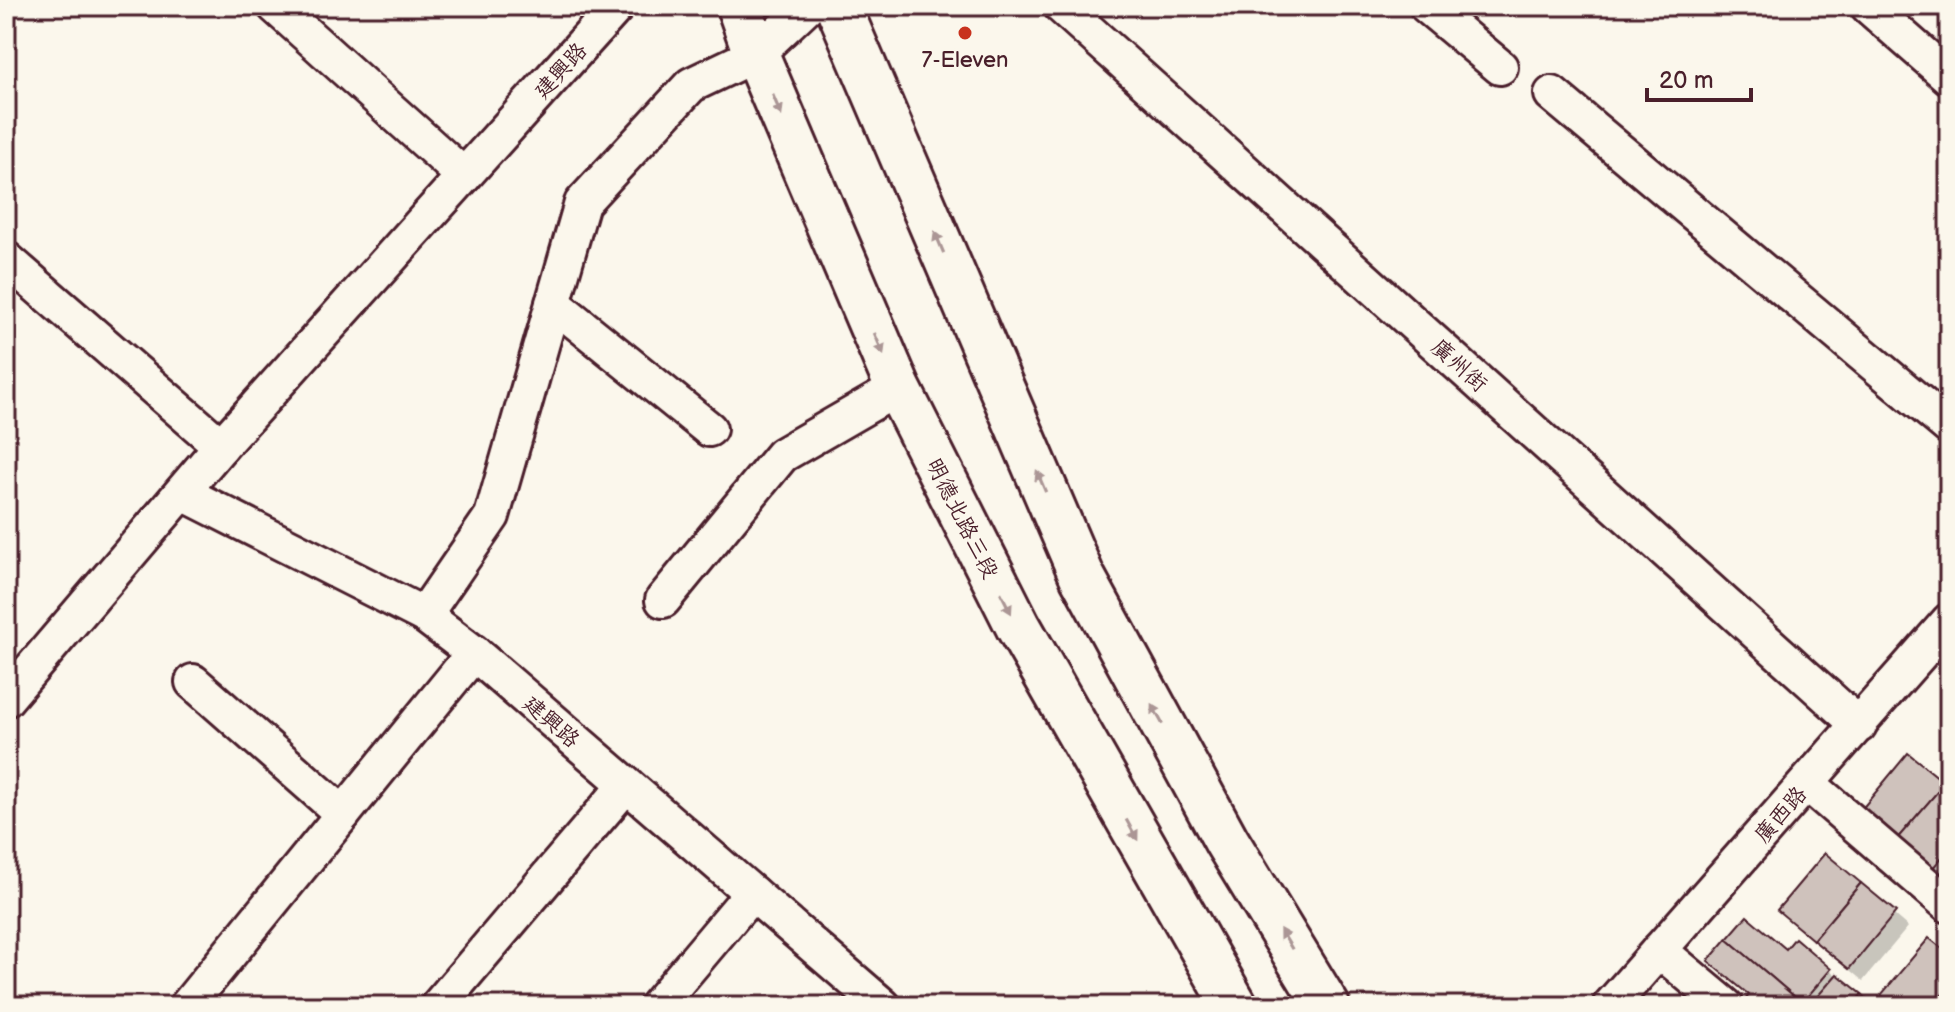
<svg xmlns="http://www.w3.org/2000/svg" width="1955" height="1012" viewBox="0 0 1955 1012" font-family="'Balsamiq Sans','LXGW WenKai TC',sans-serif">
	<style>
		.shadow { fill: #0003 }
		.building { fill: #cfc2bc; stroke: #4a1f2b; stroke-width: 2 }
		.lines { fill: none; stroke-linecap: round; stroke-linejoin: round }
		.minor-casing { stroke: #4a1f2b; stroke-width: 40 }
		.major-casing { stroke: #4a1f2b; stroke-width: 50 }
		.minor { stroke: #fbf7ec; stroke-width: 34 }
		.major { stroke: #fbf7ec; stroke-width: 44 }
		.oneway { fill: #ab9695 }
		.poi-dot { fill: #c8321e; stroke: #fbf7ec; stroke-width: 3 }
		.labels { text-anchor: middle; stroke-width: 6; stroke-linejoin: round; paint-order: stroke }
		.poi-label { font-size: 22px; fill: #4a1f2b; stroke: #fbf7ec }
		.street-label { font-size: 22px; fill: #4a1f2b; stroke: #fbf7ec }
	</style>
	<rect width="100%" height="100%" fill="#fbf7ec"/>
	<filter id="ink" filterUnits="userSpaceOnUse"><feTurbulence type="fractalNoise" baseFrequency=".0125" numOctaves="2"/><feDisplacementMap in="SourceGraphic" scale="16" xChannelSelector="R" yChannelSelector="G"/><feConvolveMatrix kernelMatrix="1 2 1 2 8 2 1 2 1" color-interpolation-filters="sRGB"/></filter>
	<g filter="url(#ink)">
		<g class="shadow">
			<path d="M 1949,789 L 1949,877 L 1946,881 L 1877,823 Z"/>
			<path d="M 1825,856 L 1908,927 L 1863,981 L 1793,923 Z"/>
			<path d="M 1786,952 L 1830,970 L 1872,1006 L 1742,1006 L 1750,996 L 1724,974 Z"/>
		</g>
		<g class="building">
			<path d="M 1908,753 L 1945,783 L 1896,840 L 1861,810 Z"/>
			<path d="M 1945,783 L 1949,786 L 1949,849 L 1932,869 L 1896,840 Z"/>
			<path d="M 1825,853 L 1861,883 L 1813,940 L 1777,910 Z"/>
			<path d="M 1861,883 L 1896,912 L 1849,969 L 1813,940 Z"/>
			<path d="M 1747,916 L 1786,949 L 1795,938 L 1831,969 L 1802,1003 L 1727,939 Z"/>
			<path d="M 1929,938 L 1949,954 L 1949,987 L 1933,1006 L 1895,1006 L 1881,995 Z"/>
			<path d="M 1727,939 L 1802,1003 L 1799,1006 L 1740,1006 L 1749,995 L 1708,961 Z"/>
			<path d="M 1837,974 L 1862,994 L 1852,1006 L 1809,1006 Z"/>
			<path d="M 1949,987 L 1949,1006 L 1933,1006 Z"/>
			<path d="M 1862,994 L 1875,1006 L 1852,1006 Z"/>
		</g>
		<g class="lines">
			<defs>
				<g id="minor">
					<path d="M 275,6 L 464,176"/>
					<path d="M 1061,6 L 1859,725"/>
					<path d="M 1427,6 L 1500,67"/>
					<path d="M 1868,6 L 1949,77"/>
					<path d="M 1552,94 L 1949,427"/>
					<path d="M 6,259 L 221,446"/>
					<path d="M 553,303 L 709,429"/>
					<path d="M 183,493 L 424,615 L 474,653 L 883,1006"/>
					<path d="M 663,600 L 782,455 L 898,388"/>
					<path d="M 424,615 L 492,516 L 582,203 L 691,85 L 756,54 L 807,6"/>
					<path d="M 193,682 L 343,814"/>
					<path d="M 6,699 L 221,446 L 617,6"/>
					<path d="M 1807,783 L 1949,905"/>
					<path d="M 1659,950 L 1726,1006"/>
					<path d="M 187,1006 L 474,653"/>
					<path d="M 438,1006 L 626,785"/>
					<path d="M 657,1006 L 752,893"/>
					<path d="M 1610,1006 L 1949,621"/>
				</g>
				<g id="major">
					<path d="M 739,6 L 756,54 L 898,388 L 1018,626 L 1235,1006"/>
					<path d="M 838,6 L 1082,576 L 1227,842 L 1327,1006"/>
				</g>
			</defs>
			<use href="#minor" class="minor-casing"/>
			<use href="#major" class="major-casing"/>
			<use href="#minor" class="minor"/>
			<use href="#major" class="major"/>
		</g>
		<defs><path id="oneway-solid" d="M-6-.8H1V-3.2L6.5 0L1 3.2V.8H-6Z" transform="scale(2)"/></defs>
		<g class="oneway">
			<use href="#oneway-solid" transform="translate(777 105) rotate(67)"/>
			<use href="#oneway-solid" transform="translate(939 242) rotate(-113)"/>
			<use href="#oneway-solid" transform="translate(879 344) rotate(67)"/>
			<use href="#oneway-solid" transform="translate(1041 481) rotate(-113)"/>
			<use href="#oneway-solid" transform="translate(1006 603) rotate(63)"/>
			<use href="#oneway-solid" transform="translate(1157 714) rotate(-119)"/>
			<use href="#oneway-solid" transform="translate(1132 830) rotate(61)"/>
			<use href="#oneway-solid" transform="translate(1286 939) rotate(-121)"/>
		</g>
	</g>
	<circle class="poi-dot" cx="965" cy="33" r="8"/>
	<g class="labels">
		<g class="poi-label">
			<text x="965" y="67">7-Eleven</text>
		</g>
		<g class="street-label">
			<text transform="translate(560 70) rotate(-48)" y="8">建興路</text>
			<text transform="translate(1460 365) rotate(42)" y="8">廣州街</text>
			<text transform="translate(963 518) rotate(63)" y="8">明德北路三段</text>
			<text transform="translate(552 721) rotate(41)" y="8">建興路</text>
			<text transform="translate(1780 814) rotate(-49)" y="8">廣西路</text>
		</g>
	</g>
	<rect width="1955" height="1012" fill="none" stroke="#fbf7ec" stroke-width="32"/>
	<rect x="16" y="16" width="1923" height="980" fill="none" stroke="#4a1f2b" stroke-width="3" filter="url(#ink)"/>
	<path d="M1647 88v12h104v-12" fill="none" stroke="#4a1f2b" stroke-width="4"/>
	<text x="1659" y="88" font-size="24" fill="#4a1f2b" stroke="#fbf7ec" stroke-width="6" paint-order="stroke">20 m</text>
</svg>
